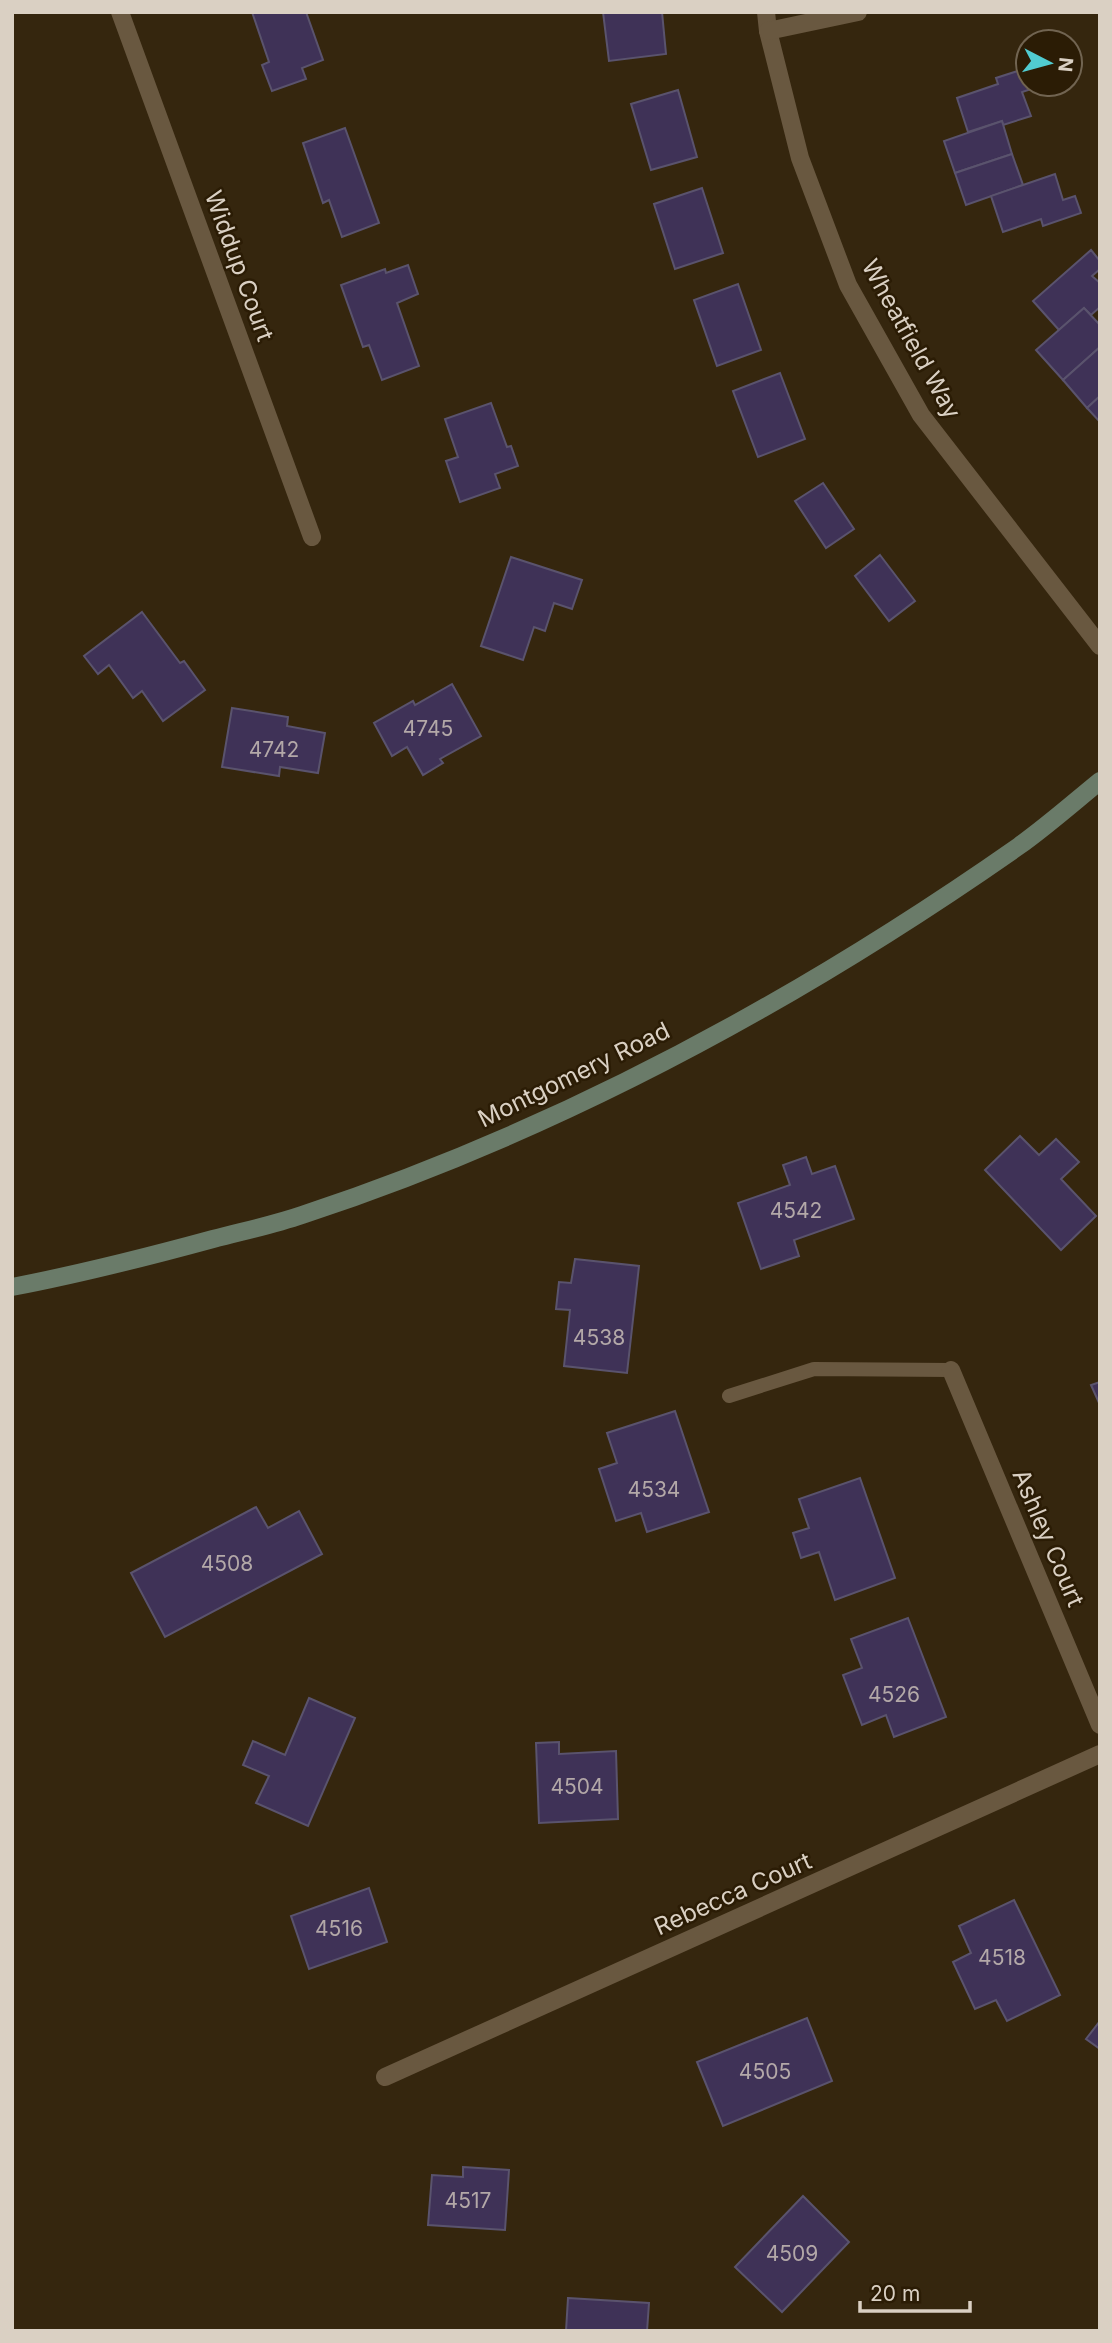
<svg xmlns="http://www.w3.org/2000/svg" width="1112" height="2343" viewBox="0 0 1112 2343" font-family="Inter,sans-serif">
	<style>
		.building { fill: #3f3257; stroke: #5a536d; stroke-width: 2 }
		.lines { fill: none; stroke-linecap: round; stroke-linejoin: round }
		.lane { stroke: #695840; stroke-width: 14 }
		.street { stroke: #695840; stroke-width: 18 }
		.secondary { stroke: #6a7b69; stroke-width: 18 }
		.labels { text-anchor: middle; stroke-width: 5; stroke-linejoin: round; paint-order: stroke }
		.number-label { font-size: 21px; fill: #b3a8a8 }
		.street-label { font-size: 24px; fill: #dad0c3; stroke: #2b1c05 }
	</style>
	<rect width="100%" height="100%" fill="#35260e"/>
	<g class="building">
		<path d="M 252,12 L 306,12 L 323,60 L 302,68 L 306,79 L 272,91 L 262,65 L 269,62 Z"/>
		<path d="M 603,12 L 662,12 L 666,54 L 609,61 Z"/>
		<path d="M 1027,68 L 1028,84 L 1033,84 L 1034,88 L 1022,92 L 1031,116 L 1003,125 L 1002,121 L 968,132 L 957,98 L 998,84 L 996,78 Z"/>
		<path d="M 678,90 L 697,157 L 651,170 L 631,104 Z"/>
		<path d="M 1002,121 L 1012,154 L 955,173 L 944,141 Z"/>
		<path d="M 345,128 L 379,223 L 342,237 L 329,200 L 323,203 L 303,143 Z"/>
		<path d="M 1012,154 L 1023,185 L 966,205 L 955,173 Z"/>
		<path d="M 1055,174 L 1063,200 L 1075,196 L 1081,213 L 1043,226 L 1041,219 L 1003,232 L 991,196 Z"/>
		<path d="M 702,188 L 723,253 L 675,269 L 654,204 Z"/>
		<path d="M 1091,250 L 1100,261 L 1100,269 L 1092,276 L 1100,283 L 1100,307 L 1091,315 L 1084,308 L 1059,330 L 1033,301 Z"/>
		<path d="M 408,265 L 418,294 L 397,303 L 419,366 L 382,380 L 369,345 L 363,347 L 341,285 L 385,269 L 386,273 Z"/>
		<path d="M 738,284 L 761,350 L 717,366 L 694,300 Z"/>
		<path d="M 1084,308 L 1100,325 L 1100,347 L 1063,380 L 1036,350 Z"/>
		<path d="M 1100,347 L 1100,396 L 1087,408 L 1063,380 Z"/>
		<path d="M 780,373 L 805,439 L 758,457 L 733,391 Z"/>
		<path d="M 1100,396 L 1100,422 L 1087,408 Z"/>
		<path d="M 491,403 L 507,447 L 511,446 L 518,466 L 495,474 L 500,488 L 460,502 L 446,461 L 458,457 L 445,419 Z"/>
		<path d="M 823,483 L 854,529 L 826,548 L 795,501 Z"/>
		<path d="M 880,555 L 915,601 L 889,621 L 855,576 Z"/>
		<path d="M 511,557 L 582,580 L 572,609 L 554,603 L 545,631 L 534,627 L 523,660 L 481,646 Z"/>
		<path d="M 142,612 L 180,663 L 184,661 L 205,690 L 163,721 L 142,691 L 133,698 L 109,665 L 98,674 L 84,656 Z"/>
		<path d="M 452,684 L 481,736 L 440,759 L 443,763 L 423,775 L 407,747 L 392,756 L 374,723 L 413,701 L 415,705 Z"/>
		<path d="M 232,708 L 288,717 L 287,726 L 325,733 L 318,773 L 280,767 L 279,776 L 222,767 Z"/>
		<path d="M 1020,1136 L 1039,1155 L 1056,1139 L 1079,1162 L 1061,1179 L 1096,1216 L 1061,1250 L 985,1170 Z"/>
		<path d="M 806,1157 L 812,1174 L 835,1166 L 854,1219 L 794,1240 L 799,1256 L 761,1269 L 738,1203 L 790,1185 L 783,1165 Z"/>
		<path d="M 575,1259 L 639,1266 L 627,1373 L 564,1366 L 570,1310 L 556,1309 L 559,1282 L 571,1283 Z"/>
		<path d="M 1100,1382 L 1100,1405 L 1091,1385 Z"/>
		<path d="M 675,1411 L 709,1512 L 647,1532 L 641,1513 L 616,1521 L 599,1469 L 617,1463 L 607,1433 Z"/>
		<path d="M 860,1478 L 895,1578 L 835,1600 L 819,1552 L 801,1558 L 793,1533 L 809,1528 L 799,1499 Z"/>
		<path d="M 256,1507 L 268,1528 L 299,1511 L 322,1554 L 165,1637 L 131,1573 Z"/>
		<path d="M 908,1618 L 946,1717 L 894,1737 L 886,1715 L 862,1725 L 843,1675 L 862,1668 L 851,1639 Z"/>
		<path d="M 309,1698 L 355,1718 L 308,1826 L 256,1803 L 269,1776 L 243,1765 L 253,1741 L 285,1755 Z"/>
		<path d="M 559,1742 L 559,1754 L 616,1751 L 618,1819 L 539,1823 L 536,1743 Z"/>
		<path d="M 369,1888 L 387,1942 L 309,1969 L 291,1916 Z"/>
		<path d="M 1014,1900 L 1060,1995 L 1007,2021 L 996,2000 L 975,2009 L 953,1962 L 971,1953 L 959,1926 Z"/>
		<path d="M 807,2018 L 832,2081 L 723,2126 L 697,2062 Z"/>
		<path d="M 1100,2021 L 1100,2049 L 1086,2039 Z"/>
		<path d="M 463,2167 L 509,2170 L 505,2230 L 428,2225 L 432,2175 L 463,2177 Z"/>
		<path d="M 803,2196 L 849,2242 L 782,2312 L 735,2267 Z"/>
		<path d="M 568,2298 L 649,2303 L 647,2331 L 566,2331 Z"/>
	</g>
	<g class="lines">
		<path class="lane" d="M 729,1396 L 814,1369 L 951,1370"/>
		<g class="street">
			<path d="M 120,12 L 312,537"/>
			<path d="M 766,12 L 768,31 L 800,158 L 848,285 L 921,415 L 1100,646"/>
			<path d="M 768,31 L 858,12"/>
			<path d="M 951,1370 L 1100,1725"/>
			<path d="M 385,2077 L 1100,1754"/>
		</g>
		<path class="secondary" d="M 12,1287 C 80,1274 147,1257 213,1239 C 243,1231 273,1225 302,1215 C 557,1131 799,1000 1019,846 C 1047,826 1073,803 1100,781"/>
	</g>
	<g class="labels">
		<g class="number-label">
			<text x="428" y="736">4745</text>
			<text x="274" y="757">4742</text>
			<text x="796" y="1218">4542</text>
			<text x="599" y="1345">4538</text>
			<text x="654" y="1497">4534</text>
			<text x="227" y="1571">4508</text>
			<text x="894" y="1702">4526</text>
			<text x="577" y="1794">4504</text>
			<text x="339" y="1936">4516</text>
			<text x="1002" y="1965">4518</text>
			<text x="765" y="2079">4505</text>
			<text x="468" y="2208">4517</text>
			<text x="792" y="2261">4509</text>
		</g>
		<g class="street-label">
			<text transform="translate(239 266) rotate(70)" y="8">Widdup Court</text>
			<text transform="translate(911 339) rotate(61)" y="8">Wheatfield Way</text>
			<text transform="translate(574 1075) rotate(-26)" y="8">Montgomery Road</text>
			<text transform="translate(1048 1538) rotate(67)" y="8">Ashley Court</text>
			<text transform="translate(733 1894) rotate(-24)" y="8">Rebecca Court</text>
		</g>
	</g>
	<rect width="1112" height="2343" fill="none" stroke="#dad0c3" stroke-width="28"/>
	<g transform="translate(1049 63) rotate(96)"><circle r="33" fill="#2b1c05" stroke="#716451" stroke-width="2"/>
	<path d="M0-5L12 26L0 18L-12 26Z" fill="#51ccd1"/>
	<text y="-10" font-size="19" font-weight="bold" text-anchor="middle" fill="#dad0c3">N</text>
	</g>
	<path d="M860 2301v10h110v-10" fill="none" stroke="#dad0c3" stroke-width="3.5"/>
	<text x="870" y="2301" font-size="21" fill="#dad0c3" stroke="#2b1c05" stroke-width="5" paint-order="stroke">20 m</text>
</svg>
